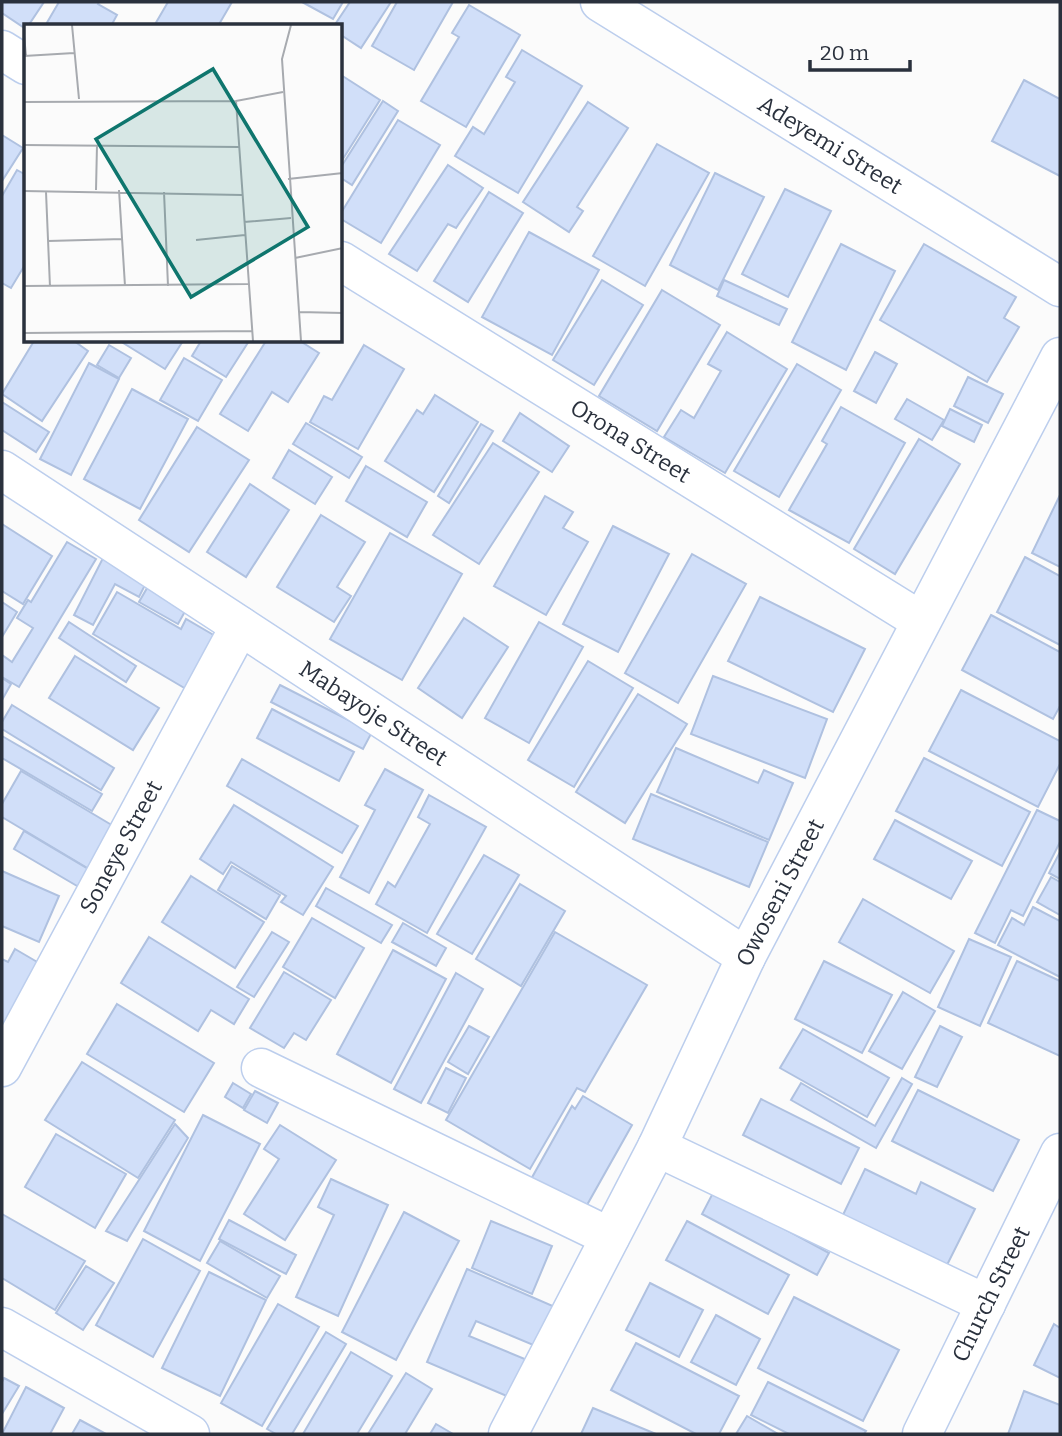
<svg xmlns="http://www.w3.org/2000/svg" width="1062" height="1436" viewBox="0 0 1062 1436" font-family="Bitter,serif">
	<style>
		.building { fill: #d1dff9; stroke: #afc1e0; stroke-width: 2 }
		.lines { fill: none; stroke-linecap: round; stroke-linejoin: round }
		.minor-casing { stroke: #bcceed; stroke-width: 41 }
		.minor { stroke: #fff; stroke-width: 38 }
		.labels { text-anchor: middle; stroke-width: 5; stroke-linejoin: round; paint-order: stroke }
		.street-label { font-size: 23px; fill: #2a313d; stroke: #fbfbfb }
		.inset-road { fill: none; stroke: #a7aaaf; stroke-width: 2 }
		.view { fill: #0f766e; fill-opacity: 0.15; stroke: #0f766e; stroke-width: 3.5 }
		.inset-edge { fill: none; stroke: #2a313d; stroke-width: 3.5 }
	</style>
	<rect width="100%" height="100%" fill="#fbfbfb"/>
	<g class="building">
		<path d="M 2,2 L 44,2 L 26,29 L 2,13 Z"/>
		<path d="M 59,2 L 99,2 L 98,4 L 117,15 L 111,26 L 45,26 Z"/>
		<path d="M 168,2 L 232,2 L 218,26 L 154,26 Z"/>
		<path d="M 302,2 L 343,2 L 333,19 Z"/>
		<path d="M 350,2 L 391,2 L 361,48 L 341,35 L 341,26 L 334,26 Z"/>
		<path d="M 397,2 L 453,2 L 414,70 L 372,46 Z"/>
		<path d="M 469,5 L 520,35 L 466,127 L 421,101 L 459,37 L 452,33 Z"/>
		<path d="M 522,50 L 582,86 L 518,193 L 455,156 L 473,127 L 484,134 L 515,82 L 506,77 Z"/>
		<path d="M 341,75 L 380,100 L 341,162 Z"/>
		<path d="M 1024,80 L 1060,99 L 1060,176 L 992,141 Z"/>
		<path d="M 383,101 L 398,111 L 352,185 L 341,178 L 341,167 Z"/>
		<path d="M 588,102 L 628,128 L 577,207 L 583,211 L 569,232 L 523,202 Z"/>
		<path d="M 398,120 L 440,145 L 381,243 L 341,219 L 341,213 Z"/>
		<path d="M 2,135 L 23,148 L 2,181 Z"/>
		<path d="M 657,144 L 709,173 L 645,286 L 593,256 Z"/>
		<path d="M 448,165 L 483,188 L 456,228 L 448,224 L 417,271 L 389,254 Z"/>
		<path d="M 17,170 L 26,175 L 26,263 L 11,288 L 2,283 L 2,196 Z"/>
		<path d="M 715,173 L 764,197 L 718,290 L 670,265 Z"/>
		<path d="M 785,189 L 831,211 L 788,297 L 742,274 Z"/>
		<path d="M 489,192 L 523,213 L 468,302 L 434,281 Z"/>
		<path d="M 529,232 L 599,270 L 552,355 L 482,317 Z"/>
		<path d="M 841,244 L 895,271 L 846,370 L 792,342 Z"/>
		<path d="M 924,244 L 1016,297 L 1004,318 L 1019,327 L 987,382 L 880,320 Z"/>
		<path d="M 602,280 L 643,305 L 594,385 L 553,360 Z"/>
		<path d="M 724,280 L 787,309 L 779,325 L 717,296 Z"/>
		<path d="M 662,290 L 720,325 L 657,431 L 599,396 Z"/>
		<path d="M 727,332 L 787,369 L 725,473 L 664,437 L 681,410 L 694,418 L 721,371 L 708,364 Z"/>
		<path d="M 34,341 L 74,341 L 88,351 L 42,421 L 2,394 Z"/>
		<path d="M 120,341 L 183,341 L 165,369 Z"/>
		<path d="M 201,341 L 249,341 L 226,377 L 192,356 Z"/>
		<path d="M 266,341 L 300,341 L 319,353 L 288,402 L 272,392 L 248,431 L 220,414 Z"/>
		<path d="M 109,345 L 131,358 L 119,378 L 97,365 Z"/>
		<path d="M 364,345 L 404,369 L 358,449 L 310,422 L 324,396 L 332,400 Z"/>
		<path d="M 875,352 L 897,364 L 876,403 L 854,391 Z"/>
		<path d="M 184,358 L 222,380 L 198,421 L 160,400 Z"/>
		<path d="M 89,363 L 119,379 L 71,475 L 40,459 Z"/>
		<path d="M 797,364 L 841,390 L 779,497 L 734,471 Z"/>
		<path d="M 968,377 L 1003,394 L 988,423 L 954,406 Z"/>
		<path d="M 132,389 L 188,419 L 140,509 L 84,479 Z"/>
		<path d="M 435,395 L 478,422 L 434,492 L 385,461 L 417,410 L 423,414 Z"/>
		<path d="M 907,399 L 944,420 L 932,440 L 895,419 Z"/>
		<path d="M 2,402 L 49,432 L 36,452 L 2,430 Z"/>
		<path d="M 841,407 L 905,443 L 849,543 L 789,510 L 827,444 L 822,441 Z"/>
		<path d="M 950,409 L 982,425 L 974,442 L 942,426 Z"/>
		<path d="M 520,413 L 569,446 L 552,472 L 503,441 Z"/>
		<path d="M 306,423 L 362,457 L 349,478 L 293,444 Z"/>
		<path d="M 481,424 L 493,431 L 449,503 L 438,496 Z"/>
		<path d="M 197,427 L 249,460 L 189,552 L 139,520 Z"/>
		<path d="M 919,439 L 960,464 L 895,574 L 854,549 Z"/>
		<path d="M 493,443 L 539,472 L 479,564 L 433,535 Z"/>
		<path d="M 289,450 L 332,477 L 315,504 L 273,478 Z"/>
		<path d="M 366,466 L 427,502 L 407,537 L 346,501 Z"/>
		<path d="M 250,484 L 289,510 L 246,577 L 207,552 Z"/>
		<path d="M 1060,495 L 1060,567 L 1032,553 Z"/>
		<path d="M 545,496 L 573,512 L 563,528 L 588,542 L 546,615 L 494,586 Z"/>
		<path d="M 321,515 L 365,542 L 337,587 L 351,596 L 334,622 L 277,587 Z"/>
		<path d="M 2,524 L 52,556 L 23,604 L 2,591 Z"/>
		<path d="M 613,526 L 669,554 L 618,652 L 563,624 Z"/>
		<path d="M 390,533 L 462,574 L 402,680 L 330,639 Z"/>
		<path d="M 67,542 L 96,559 L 19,687 L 2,677 L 2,655 L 12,662 L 33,628 L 17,618 L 28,600 L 31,602 Z"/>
		<path d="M 692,554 L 746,584 L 678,703 L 625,673 Z"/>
		<path d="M 1025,557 L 1060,576 L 1060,645 L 997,612 Z"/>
		<path d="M 103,558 L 147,581 L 139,597 L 115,584 L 93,625 L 74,615 Z"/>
		<path d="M 150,583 L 188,606 L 178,624 L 139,602 Z"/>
		<path d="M 117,592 L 181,629 L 186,619 L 217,637 L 186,689 L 93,634 Z"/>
		<path d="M 760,597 L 865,649 L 833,712 L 728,661 Z"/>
		<path d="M 2,602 L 17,612 L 2,637 Z"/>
		<path d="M 991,615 L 1060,652 L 1060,706 L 1053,719 L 962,670 Z"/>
		<path d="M 464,618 L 508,647 L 462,718 L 418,688 Z"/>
		<path d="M 69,622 L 136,666 L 126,682 L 59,638 Z"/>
		<path d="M 539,622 L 583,647 L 529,743 L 485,718 Z"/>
		<path d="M 75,656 L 159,708 L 133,750 L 49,698 Z"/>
		<path d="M 588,661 L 633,688 L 574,787 L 528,760 Z"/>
		<path d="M 713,676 L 827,719 L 805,778 L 691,734 Z"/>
		<path d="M 2,678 L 11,684 L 2,700 Z"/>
		<path d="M 280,685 L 372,732 L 363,749 L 271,702 Z"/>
		<path d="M 961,690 L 1060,741 L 1060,764 L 1038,807 L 929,751 Z"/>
		<path d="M 638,694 L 687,724 L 625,823 L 576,792 Z"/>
		<path d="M 12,705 L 114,768 L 101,790 L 2,729 L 2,722 Z"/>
		<path d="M 272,709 L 354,752 L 339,781 L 257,738 Z"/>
		<path d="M 2,736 L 102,794 L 92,811 L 2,758 Z"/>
		<path d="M 676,748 L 758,783 L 764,770 L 793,783 L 769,840 L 657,792 Z"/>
		<path d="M 924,758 L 1030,812 L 1002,866 L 896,811 Z"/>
		<path d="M 242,759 L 358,826 L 342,853 L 227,786 Z"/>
		<path d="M 385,769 L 423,790 L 369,893 L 340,877 L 375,810 L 365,805 Z"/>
		<path d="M 21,771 L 115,827 L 89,869 L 2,817 L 2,804 Z"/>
		<path d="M 651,794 L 768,842 L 749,887 L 633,839 Z"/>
		<path d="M 429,795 L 486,827 L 427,933 L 376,904 L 388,882 L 395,887 L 430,824 L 418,817 Z"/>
		<path d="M 234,805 L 333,867 L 303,915 L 281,902 L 286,896 L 231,862 L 223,874 L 200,859 Z"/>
		<path d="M 1037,810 L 1060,821 L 1060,842 L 1023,916 L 1011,910 L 995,943 L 975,933 Z"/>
		<path d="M 895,820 L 972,861 L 951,899 L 874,859 Z"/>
		<path d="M 24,831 L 100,876 L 89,893 L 14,849 Z"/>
		<path d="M 1060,852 L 1060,879 L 1049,873 Z"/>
		<path d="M 484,855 L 519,875 L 472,954 L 437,934 Z"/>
		<path d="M 232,866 L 280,895 L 266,919 L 218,890 Z"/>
		<path d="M 2,871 L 59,896 L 39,942 L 2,926 Z"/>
		<path d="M 191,876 L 264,922 L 235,968 L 162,922 Z"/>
		<path d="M 1051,877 L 1060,882 L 1060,915 L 1037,902 Z"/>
		<path d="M 520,884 L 565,911 L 521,986 L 476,959 Z"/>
		<path d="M 326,888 L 392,925 L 381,943 L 316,906 Z"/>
		<path d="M 863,899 L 954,951 L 930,993 L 839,942 Z"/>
		<path d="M 1033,907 L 1060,921 L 1060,977 L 998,945 L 1012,918 L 1024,925 Z"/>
		<path d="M 312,918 L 364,948 L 335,998 L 283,967 Z"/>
		<path d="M 403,923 L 446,948 L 436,966 L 392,942 Z"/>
		<path d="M 272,932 L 289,942 L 254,997 L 237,987 Z"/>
		<path d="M 555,932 L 647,985 L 585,1092 L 577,1088 L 530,1169 L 446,1120 Z"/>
		<path d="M 149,937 L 249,999 L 234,1024 L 211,1010 L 198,1031 L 121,983 Z"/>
		<path d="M 969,939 L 1011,957 L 980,1026 L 938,1007 Z"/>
		<path d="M 15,949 L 39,963 L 5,1024 L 2,1022 L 2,959 L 8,962 Z"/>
		<path d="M 393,950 L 446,979 L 391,1083 L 337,1054 Z"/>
		<path d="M 824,961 L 892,995 L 862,1053 L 795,1019 Z"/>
		<path d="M 1017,961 L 1060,981 L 1060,1056 L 988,1023 Z"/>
		<path d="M 284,972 L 331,1000 L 306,1040 L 294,1033 L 284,1048 L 250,1028 Z"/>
		<path d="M 456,973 L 483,989 L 421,1103 L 394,1089 Z"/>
		<path d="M 903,992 L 935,1011 L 902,1069 L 869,1051 Z"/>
		<path d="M 117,1004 L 214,1063 L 184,1112 L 87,1054 Z"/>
		<path d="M 469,1026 L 489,1037 L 468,1074 L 448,1062 Z"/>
		<path d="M 940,1026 L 962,1037 L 937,1087 L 915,1077 Z"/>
		<path d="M 803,1029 L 889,1078 L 867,1117 L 780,1068 Z"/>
		<path d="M 82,1062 L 175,1120 L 138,1178 L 45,1120 Z"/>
		<path d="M 446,1068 L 466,1078 L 448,1113 L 428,1103 Z"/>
		<path d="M 902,1078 L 912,1084 L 876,1148 L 791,1100 L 801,1083 L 875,1126 Z"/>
		<path d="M 233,1083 L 251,1094 L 243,1108 L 225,1097 Z"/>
		<path d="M 918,1090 L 1019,1140 L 993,1191 L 892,1141 Z"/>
		<path d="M 255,1091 L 278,1103 L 267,1123 L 244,1110 Z"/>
		<path d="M 583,1096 L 632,1125 L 583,1212 L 530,1181 L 572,1106 L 575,1109 Z"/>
		<path d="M 761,1099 L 859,1148 L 841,1184 L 743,1135 Z"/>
		<path d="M 203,1115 L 260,1144 L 200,1261 L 144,1231 Z"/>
		<path d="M 175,1124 L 188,1138 L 127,1241 L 106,1231 Z"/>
		<path d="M 280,1125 L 336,1160 L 285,1240 L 244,1214 L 279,1159 L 264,1149 Z"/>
		<path d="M 56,1134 L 126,1174 L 95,1228 L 25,1187 Z"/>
		<path d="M 865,1169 L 916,1194 L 921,1182 L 975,1209 L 944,1271 L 841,1219 Z"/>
		<path d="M 331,1179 L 388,1205 L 338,1316 L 296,1297 L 334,1215 L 318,1207 Z"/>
		<path d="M 714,1191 L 829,1253 L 817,1275 L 702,1214 Z"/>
		<path d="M 404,1212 L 459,1241 L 396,1360 L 342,1332 Z"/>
		<path d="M 2,1214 L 85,1261 L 55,1310 L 2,1278 Z"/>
		<path d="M 229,1220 L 296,1255 L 286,1274 L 219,1239 Z"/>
		<path d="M 491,1221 L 552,1246 L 532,1294 L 472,1268 Z"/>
		<path d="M 687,1221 L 789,1275 L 768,1314 L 666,1260 Z"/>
		<path d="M 143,1239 L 200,1271 L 153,1357 L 96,1325 Z"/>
		<path d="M 220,1241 L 280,1276 L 267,1298 L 207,1263 Z"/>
		<path d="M 86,1266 L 114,1283 L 83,1330 L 56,1313 Z"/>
		<path d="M 467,1269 L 555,1307 L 538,1347 L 476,1321 L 469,1336 L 532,1362 L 516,1400 L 427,1362 Z"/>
		<path d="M 209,1272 L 266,1300 L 220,1396 L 162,1368 Z"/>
		<path d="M 650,1283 L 703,1310 L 679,1357 L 626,1330 Z"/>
		<path d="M 794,1297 L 899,1350 L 863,1421 L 758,1368 Z"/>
		<path d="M 278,1304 L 319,1327 L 262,1426 L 221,1403 Z"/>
		<path d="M 716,1315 L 760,1339 L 736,1385 L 691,1362 Z"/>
		<path d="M 1054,1324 L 1060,1328 L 1060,1378 L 1034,1365 Z"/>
		<path d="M 326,1332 L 346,1344 L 292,1434 L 276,1434 L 267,1429 Z"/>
		<path d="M 636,1343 L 739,1396 L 719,1434 L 696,1434 L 611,1390 Z"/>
		<path d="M 351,1352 L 392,1376 L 357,1434 L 303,1434 Z"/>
		<path d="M 406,1373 L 432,1389 L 405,1434 L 368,1434 Z"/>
		<path d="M 4,1378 L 19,1386 L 2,1414 L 2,1382 Z"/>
		<path d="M 768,1382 L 866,1431 L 864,1434 L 789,1434 L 751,1415 Z"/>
		<path d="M 26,1387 L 64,1408 L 50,1434 L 2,1434 Z"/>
		<path d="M 1024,1391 L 1060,1405 L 1060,1434 L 1008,1434 Z"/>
		<path d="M 593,1408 L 656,1434 L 581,1434 Z"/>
		<path d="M 747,1416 L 778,1434 L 736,1434 Z"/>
		<path d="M 80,1420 L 106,1434 L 72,1434 Z"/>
		<path d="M 436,1424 L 453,1434 L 430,1434 Z"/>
	</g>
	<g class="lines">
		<defs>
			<g id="minor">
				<path id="s1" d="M 600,2 L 1060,287"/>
				<path d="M 2,50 L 26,65"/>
				<path id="s2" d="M 341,261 L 921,621"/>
				<path id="s3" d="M 2,470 L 746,957"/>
				<path id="s4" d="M 2,1067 L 240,626"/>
				<path d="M 261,1068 L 610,1237"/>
				<path d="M 657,1147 L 986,1304"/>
				<path d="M 2,1327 L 190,1434"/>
				<path id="s5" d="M 508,1434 L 657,1147 L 746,957 L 1060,357"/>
				<path id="s6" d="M 922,1434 L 1060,1153"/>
			</g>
		</defs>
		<use href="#minor" class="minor-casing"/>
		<use href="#minor" class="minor"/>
	</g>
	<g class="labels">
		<g class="street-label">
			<text dy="8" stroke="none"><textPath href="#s1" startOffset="271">Adeyemi Street</textPath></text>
			<text dy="8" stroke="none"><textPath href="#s2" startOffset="341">Orona Street</textPath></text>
			<text dy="8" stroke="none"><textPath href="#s3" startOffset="444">Mabayoje Street</textPath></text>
			<text dy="8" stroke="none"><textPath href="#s4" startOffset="250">Soneye Street</textPath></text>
			<text dy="8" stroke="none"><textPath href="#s5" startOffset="606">Owoseni Street</textPath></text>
			<text dy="8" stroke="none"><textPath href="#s6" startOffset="156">Church Street</textPath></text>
		</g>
	</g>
	<g transform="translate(24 24)">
		<rect width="318" height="318" fill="#fbfbfb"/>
		<path class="inset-road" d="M 48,1 L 55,75M 267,1 L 258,35 L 277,317M 0,11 L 2,32M 0,32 L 50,29M 212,77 L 229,317M 0,78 L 212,77 L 259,68M 0,121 L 215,123M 264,155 L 319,149M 72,166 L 73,121M 95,166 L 101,262M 0,167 L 218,171M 22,168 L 26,263M 140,168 L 144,262M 220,198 L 267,194M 172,216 L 221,211M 24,217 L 99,215M 271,234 L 319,224M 0,262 L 224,260M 275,288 L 319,289M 0,309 L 228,307"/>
		<path class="view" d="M 189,45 L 284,203 L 167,273 L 72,115 Z"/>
		<rect width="318" height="318" class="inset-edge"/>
	</g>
	<rect width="1062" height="1436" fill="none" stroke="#2a313d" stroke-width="7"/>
	<path d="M810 60v10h100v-10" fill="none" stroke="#2a313d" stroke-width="3.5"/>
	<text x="820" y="60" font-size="21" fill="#2a313d" stroke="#fbfbfb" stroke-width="5" paint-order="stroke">20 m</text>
</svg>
